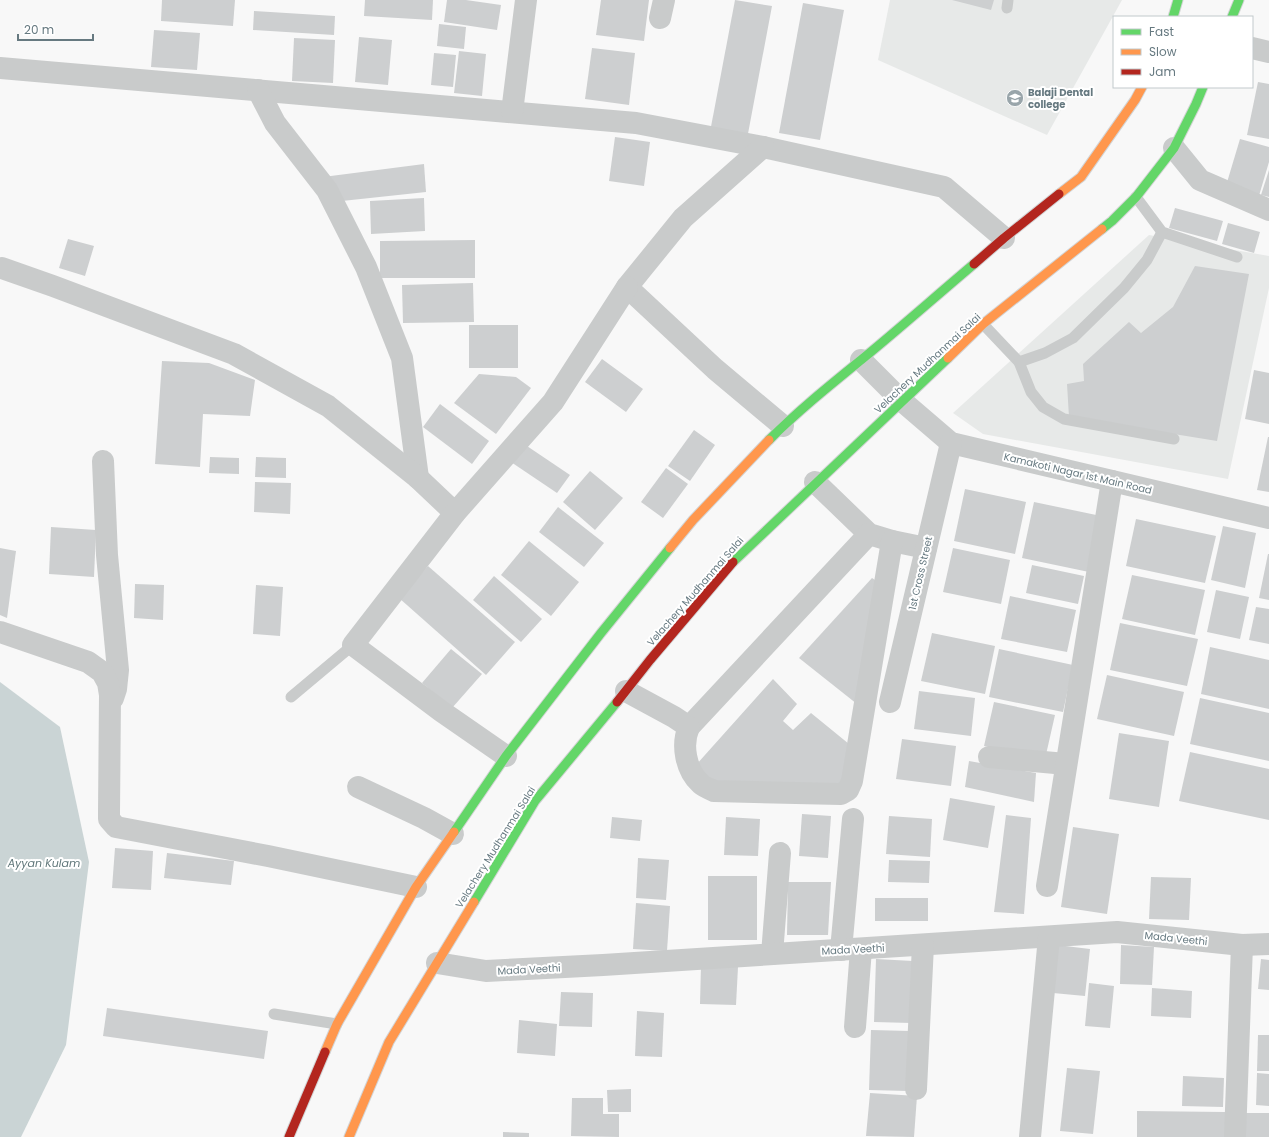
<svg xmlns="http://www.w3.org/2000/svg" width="1269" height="1137" viewBox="0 0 1269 1137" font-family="Poppins,sans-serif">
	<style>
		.built { fill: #e7e9e8 }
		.water { fill: #cad4d5 }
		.building { fill: #cdcfd0 }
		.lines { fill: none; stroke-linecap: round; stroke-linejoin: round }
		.fast-casing { stroke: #d3d4d5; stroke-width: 11 }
		.slow-casing { stroke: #d3d4d5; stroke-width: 11 }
		.jam-casing { stroke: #d3d4d5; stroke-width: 11 }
		.lane { stroke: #c9cbcb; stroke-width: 11 }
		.street { stroke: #c9cbcb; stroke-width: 22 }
		.fast { stroke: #63d668; stroke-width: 9 }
		.slow { stroke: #ff974d; stroke-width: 9 }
		.jam { stroke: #b3261e; stroke-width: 9 }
		.labels { text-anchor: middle; stroke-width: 4; stroke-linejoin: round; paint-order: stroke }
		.poi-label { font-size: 10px; font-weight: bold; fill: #667980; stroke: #fff; text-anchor: start }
		.street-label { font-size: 10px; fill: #667980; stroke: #fff }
		.water-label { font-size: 11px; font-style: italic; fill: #60777a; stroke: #fff }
	</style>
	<rect width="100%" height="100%" fill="#f8f8f8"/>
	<g class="built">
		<path d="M 890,0 L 1122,0 L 1047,135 L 878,60 Z"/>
		<path d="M 1149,235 L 1269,256 L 1269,288 L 1228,479 L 983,434 L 953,413 Z"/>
	</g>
	<path class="water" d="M 0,682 L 60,727 L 89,862 L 66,1045 L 21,1137 L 0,1137 Z"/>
	<g class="building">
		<path d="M 162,0 L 235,0 L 233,26 L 161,21 Z"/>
		<path d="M 365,0 L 433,0 L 432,20 L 364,16 Z"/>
		<path d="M 447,0 L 466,0 L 501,5 L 497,30 L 444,22 Z"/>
		<path d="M 601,0 L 649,0 L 644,41 L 596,35 Z"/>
		<path d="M 735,0 L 772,6 L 747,139 L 710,132 Z"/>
		<path d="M 952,0 L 994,0 L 991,10 Z"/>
		<path d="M 803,3 L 844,10 L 820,140 L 779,133 Z"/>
		<path d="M 254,11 L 335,16 L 334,35 L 253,30 Z"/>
		<path d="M 439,24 L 466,27 L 464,49 L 437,46 Z"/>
		<path d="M 154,30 L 200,33 L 197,70 L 151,67 Z"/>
		<path d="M 359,37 L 392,40 L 388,85 L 355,82 Z"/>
		<path d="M 294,38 L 335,40 L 333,83 L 292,81 Z"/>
		<path d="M 592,48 L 635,53 L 629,105 L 585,99 Z"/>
		<path d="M 459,51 L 486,54 L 482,96 L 454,93 Z"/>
		<path d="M 434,53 L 456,55 L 453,87 L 431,85 Z"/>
		<path d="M 1258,82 L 1269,84 L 1269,139 L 1247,135 Z"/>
		<path d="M 615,137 L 650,142 L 644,186 L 609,181 Z"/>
		<path d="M 1240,139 L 1269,147 L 1269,162 L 1258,199 L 1225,189 Z"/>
		<path d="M 424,164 L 426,192 L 342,201 L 323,177 Z"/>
		<path d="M 1269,170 L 1269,197 L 1261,195 Z"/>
		<path d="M 424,198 L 425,231 L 371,234 L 370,201 Z"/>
		<path d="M 1175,208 L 1223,221 L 1217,241 L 1169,228 Z"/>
		<path d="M 1228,223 L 1260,232 L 1254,253 L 1222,244 Z"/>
		<path d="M 68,239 L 94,246 L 85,276 L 59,268 Z"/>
		<path d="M 475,240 L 475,278 L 380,278 L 380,241 Z"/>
		<path d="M 1195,266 L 1249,274 L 1217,441 L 1069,417 L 1067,384 L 1084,381 L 1083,364 L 1129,322 L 1141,333 L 1173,307 Z"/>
		<path d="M 473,283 L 474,322 L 403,323 L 402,285 Z"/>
		<rect x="469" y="325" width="49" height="43"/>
		<path d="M 602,359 L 643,389 L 626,412 L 585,382 Z"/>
		<path d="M 162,361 L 209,363 L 255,380 L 250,416 L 203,414 L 200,467 L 155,464 Z"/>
		<path d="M 1254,370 L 1269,373 L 1269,424 L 1245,419 Z"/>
		<path d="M 479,374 L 516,377 L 531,388 L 496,434 L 454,403 Z"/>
		<path d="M 440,404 L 489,441 L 472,464 L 423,427 Z"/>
		<path d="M 694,430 L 715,445 L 690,481 L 668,466 Z"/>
		<path d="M 1268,437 L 1269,437 L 1269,492 L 1257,490 Z"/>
		<path d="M 521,442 L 570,475 L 557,493 L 508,460 Z"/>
		<path d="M 210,457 L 239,458 L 239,474 L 209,473 Z"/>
		<path d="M 256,457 L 286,458 L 286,478 L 255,477 Z"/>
		<path d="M 666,468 L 688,484 L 663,518 L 641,502 Z"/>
		<path d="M 590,471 L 623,498 L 595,530 L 563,502 Z"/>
		<path d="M 255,482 L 291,483 L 290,514 L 254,512 Z"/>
		<path d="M 965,489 L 1026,502 L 1015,554 L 954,541 Z"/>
		<path d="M 1034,502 L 1101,516 L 1089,572 L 1022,558 Z"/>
		<path d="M 558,507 L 604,543 L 584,567 L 539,532 Z"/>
		<path d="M 1136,519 L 1216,536 L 1205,583 L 1126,566 Z"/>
		<path d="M 1223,526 L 1256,533 L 1245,588 L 1211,580 Z"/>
		<path d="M 51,527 L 96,530 L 94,577 L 49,574 Z"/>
		<path d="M 529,541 L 579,582 L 551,616 L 501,575 Z"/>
		<path d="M 0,548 L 16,551 L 7,618 L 0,615 Z"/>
		<path d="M 953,548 L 1010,560 L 1001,604 L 943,592 Z"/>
		<path d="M 1268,554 L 1269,554 L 1269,600 L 1259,598 Z"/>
		<path d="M 1032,565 L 1084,576 L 1078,604 L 1026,593 Z"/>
		<path d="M 428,566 L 515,642 L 486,675 L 399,598 Z"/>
		<path d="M 1132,575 L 1205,590 L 1195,635 L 1122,619 Z"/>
		<path d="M 494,576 L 542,619 L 521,642 L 473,600 Z"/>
		<path d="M 872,578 L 881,584 L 857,704 L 799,658 Z"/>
		<path d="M 135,584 L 164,585 L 163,620 L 134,618 Z"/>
		<path d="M 256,585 L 283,587 L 280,636 L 253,634 Z"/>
		<path d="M 1216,590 L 1249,597 L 1240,639 L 1207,632 Z"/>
		<path d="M 1010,596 L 1076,610 L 1067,652 L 1001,639 Z"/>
		<path d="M 1256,607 L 1269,609 L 1269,644 L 1249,640 Z"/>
		<path d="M 1120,623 L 1198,639 L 1187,686 L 1110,670 Z"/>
		<path d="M 932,633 L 995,646 L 985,694 L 921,681 Z"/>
		<path d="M 1210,647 L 1269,660 L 1269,709 L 1201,694 Z"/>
		<path d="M 451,649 L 482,674 L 452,708 L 422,683 Z"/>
		<path d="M 999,649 L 1073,665 L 1063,712 L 989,697 Z"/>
		<path d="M 1107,675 L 1184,692 L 1174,736 L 1097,719 Z"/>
		<path d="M 773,679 L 797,704 L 783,721 L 793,730 L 811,713 L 849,744 L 843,789 L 712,781 L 696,765 Z"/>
		<path d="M 919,691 L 975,698 L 971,736 L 914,729 Z"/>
		<path d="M 1200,698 L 1269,713 L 1269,761 L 1190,744 Z"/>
		<path d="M 994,702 L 1055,715 L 1045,759 L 984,746 Z"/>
		<path d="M 1119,733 L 1169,741 L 1159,807 L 1109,799 Z"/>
		<path d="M 902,739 L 956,746 L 951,786 L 896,779 Z"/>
		<path d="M 1190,752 L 1269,769 L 1269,820 L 1179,801 Z"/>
		<path d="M 969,761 L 1036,773 L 1034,802 L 965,787 Z"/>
		<path d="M 950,798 L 995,806 L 988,848 L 943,840 Z"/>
		<path d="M 802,814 L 831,816 L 828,858 L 799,856 Z"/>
		<path d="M 1006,815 L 1031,818 L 1024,914 L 994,912 Z"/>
		<path d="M 889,816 L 932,819 L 930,857 L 886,854 Z"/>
		<path d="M 612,817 L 642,820 L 640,841 L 610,838 Z"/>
		<path d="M 726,817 L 760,819 L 758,856 L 724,855 Z"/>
		<path d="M 1073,827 L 1119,834 L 1107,914 L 1061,907 Z"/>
		<path d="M 115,848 L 153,851 L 151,890 L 112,888 Z"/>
		<path d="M 167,853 L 234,861 L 231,885 L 164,878 Z"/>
		<path d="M 638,858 L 669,860 L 666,900 L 636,898 Z"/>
		<path d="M 889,860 L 930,861 L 929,883 L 888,882 Z"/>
		<rect x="708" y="876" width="49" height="64"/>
		<path d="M 1151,877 L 1191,878 L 1189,920 L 1149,919 Z"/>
		<path d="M 788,882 L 831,882 L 828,935 L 787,935 Z"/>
		<rect x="875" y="898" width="53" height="23"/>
		<path d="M 636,903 L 670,906 L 667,951 L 633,949 Z"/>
		<path d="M 1057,945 L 1090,949 L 1085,996 L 1053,993 Z"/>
		<path d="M 1121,945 L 1154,947 L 1152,985 L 1120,984 Z"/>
		<path d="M 876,959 L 913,961 L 911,1023 L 874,1022 Z"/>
		<path d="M 1261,959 L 1269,960 L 1269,990 L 1258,989 Z"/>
		<path d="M 701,965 L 738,967 L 736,1005 L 700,1004 Z"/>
		<path d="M 1089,983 L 1114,986 L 1110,1028 L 1085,1026 Z"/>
		<path d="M 1152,988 L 1192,991 L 1191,1018 L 1151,1016 Z"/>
		<path d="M 561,992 L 593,993 L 592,1027 L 559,1026 Z"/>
		<path d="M 107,1008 L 268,1031 L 264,1059 L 103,1036 Z"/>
		<path d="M 637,1011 L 664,1013 L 662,1057 L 635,1056 Z"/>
		<path d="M 519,1020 L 557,1024 L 555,1056 L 517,1053 Z"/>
		<path d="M 871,1030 L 910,1031 L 908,1091 L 869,1090 Z"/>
		<path d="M 1258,1035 L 1269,1035 L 1269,1071 L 1257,1071 Z"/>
		<path d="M 1067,1068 L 1100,1071 L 1093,1134 L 1060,1131 Z"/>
		<path d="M 1257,1073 L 1269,1074 L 1269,1106 L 1256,1105 Z"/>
		<path d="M 1183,1076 L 1224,1078 L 1223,1107 L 1182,1106 Z"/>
		<path d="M 631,1089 L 631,1112 L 608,1112 L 607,1090 Z"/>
		<path d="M 870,1093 L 917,1096 L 914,1137 L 866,1136 Z"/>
		<path d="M 572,1098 L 603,1098 L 603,1114 L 619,1114 L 619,1137 L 571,1136 Z"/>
		<path d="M 1137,1111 L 1225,1112 L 1225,1137 L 1137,1137 Z"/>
		<path d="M 1241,1113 L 1269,1113 L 1269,1137 L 1240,1137 Z"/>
		<path d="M 503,1132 L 529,1133 L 529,1137 L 503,1137 Z"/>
	</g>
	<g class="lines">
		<defs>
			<g id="fast">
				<path d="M 1173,17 L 1178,0"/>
				<path d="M 1232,17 L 1239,0"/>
				<path d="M 1102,229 L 1112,221 L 1136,197 L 1174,148 L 1196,104 L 1203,87"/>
				<path d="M 769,440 C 798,411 829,386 861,360 C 899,329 936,296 974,264"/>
				<path d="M 733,562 L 948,358"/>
				<path d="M 454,832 L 506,756 L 601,633 L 670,548"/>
				<path d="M 474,902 L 535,801 L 617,702"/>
			</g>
			<g id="slow">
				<path d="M 1059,194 L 1081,177 L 1135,100 L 1142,87"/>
				<path d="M 948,358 L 983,324 L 1102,229"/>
				<path d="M 670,548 L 693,520 L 769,440"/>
				<path d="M 325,1052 L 337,1024 L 416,887 L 454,832"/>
				<path d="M 349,1137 L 389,1042 L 474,902"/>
			</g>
			<g id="jam">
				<path d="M 974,264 L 1004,238 L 1059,194"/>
				<path d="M 617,702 L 650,660 L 733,562"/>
				<path d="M 289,1137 L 325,1052"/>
			</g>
		</defs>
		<use href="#fast" class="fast-casing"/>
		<use href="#slow" class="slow-casing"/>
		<use href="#jam" class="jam-casing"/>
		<g class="lane">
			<path d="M 1007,8 L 1008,0"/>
			<path d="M 1136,197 L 1162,232 L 1237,257"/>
			<path d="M 983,324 L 1019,362 L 1031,392 L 1043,407 L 1064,419 L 1174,439"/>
			<path d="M 1019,362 L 1045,353 L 1073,338 L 1124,288 L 1147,260 L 1162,232"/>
			<path d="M 291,697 L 353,645"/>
			<path d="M 274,1014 L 337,1024"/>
		</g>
		<g class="street">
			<path d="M 660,18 L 664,0"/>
			<path d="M 1252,48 L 1269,52"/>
			<path d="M 0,68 L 636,123 L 763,147 L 944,187 L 1004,238"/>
			<path d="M 258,90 L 275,123 L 327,190 L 366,267 L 402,358 L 418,478"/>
			<path d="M 512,112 L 526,0"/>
			<path d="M 763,147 L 683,218 L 627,287 L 715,369 L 783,426"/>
			<path d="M 1174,148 L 1200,180 L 1269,210"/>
			<path d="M 2,268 L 53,286 L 234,354 L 328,406 L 418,478 L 455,513"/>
			<path d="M 861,360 L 902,401 L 951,443 L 1269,518"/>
			<path d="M 103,461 L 107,555 L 118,670 L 116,689 L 113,698"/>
			<path d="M 815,482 L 869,534 L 892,541 L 926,548"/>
			<path d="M 0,632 L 88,662 L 102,672 L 108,683 L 110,695 L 109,813 L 109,819 L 116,827 L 268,856 L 416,887"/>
			<path d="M 626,691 L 674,717 L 689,727 L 869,534"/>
			<path d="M 890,702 L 951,443"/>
			<path d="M 689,727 C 681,745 686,770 700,783 C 703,787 709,788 714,791 L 841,794 L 848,790 L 852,781 L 892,541"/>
			<path d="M 506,756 L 441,711 L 353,645 L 455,513 L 553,402 L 627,287"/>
			<path d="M 989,757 L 1066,764"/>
			<path d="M 358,787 L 424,818 L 453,834"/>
			<path d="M 1047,886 L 1112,481"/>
			<path d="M 841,950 L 853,819"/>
			<path d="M 772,954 L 780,853"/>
			<path d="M 437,963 L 486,971 L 603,965 L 1117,932 L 1242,945 L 1269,944"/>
			<path d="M 855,1027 L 861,949"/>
			<path d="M 916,1089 L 923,945"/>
			<path d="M 1030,1137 L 1049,937"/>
			<path d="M 1235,1137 L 1242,945"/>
		</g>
		<use href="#fast" class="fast"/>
		<use href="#slow" class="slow"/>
		<use href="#jam" class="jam"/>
	</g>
	<defs>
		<symbol id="university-disc" viewBox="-11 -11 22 22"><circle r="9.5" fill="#99a5aa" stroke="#fff"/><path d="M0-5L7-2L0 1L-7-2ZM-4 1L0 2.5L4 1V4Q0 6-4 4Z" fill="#fff"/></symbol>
	</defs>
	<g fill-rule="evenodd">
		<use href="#university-disc" x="1005" y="88" width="20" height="20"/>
	</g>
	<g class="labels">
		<g class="poi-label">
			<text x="1028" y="96">Balaji Dental<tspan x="1028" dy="12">college</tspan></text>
		</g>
		<g class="street-label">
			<text transform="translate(927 363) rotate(-43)" y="4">Velachery Mudhanmai Salai</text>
			<text transform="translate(1078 473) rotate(13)" y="4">Kamakoti Nagar 1st Main Road</text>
			<text transform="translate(920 573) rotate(-77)" y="4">1st Cross Street</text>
			<text transform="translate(695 591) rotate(-49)" y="4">Velachery Mudhanmai Salai</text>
			<text transform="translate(495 847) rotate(-58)" y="4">Velachery Mudhanmai Salai</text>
			<text transform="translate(1176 938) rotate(6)" y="4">Mada Veethi</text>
			<text transform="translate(853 949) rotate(-3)" y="4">Mada Veethi</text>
			<text transform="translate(529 969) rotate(-3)" y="4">Mada Veethi</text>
		</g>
		<g class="water-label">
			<text x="44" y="867">Ayyan Kulam</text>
		</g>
	</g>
	<rect x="1113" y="16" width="140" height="72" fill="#ffffff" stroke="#c2c9cc"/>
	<rect x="1121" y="29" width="20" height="6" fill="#63d668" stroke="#c2c9cc"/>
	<text x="1149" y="36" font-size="12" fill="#667980">Fast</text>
	<rect x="1121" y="49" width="20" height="6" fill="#ff974d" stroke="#c2c9cc"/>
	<text x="1149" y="56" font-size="12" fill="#667980">Slow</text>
	<rect x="1121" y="69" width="20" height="6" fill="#b3261e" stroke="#c2c9cc"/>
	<text x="1149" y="76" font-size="12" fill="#667980">Jam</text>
	<path d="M18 34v6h75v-6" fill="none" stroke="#667980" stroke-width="2"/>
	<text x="24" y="34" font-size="12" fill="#667980" stroke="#ffffff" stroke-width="3" paint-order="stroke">20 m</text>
</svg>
